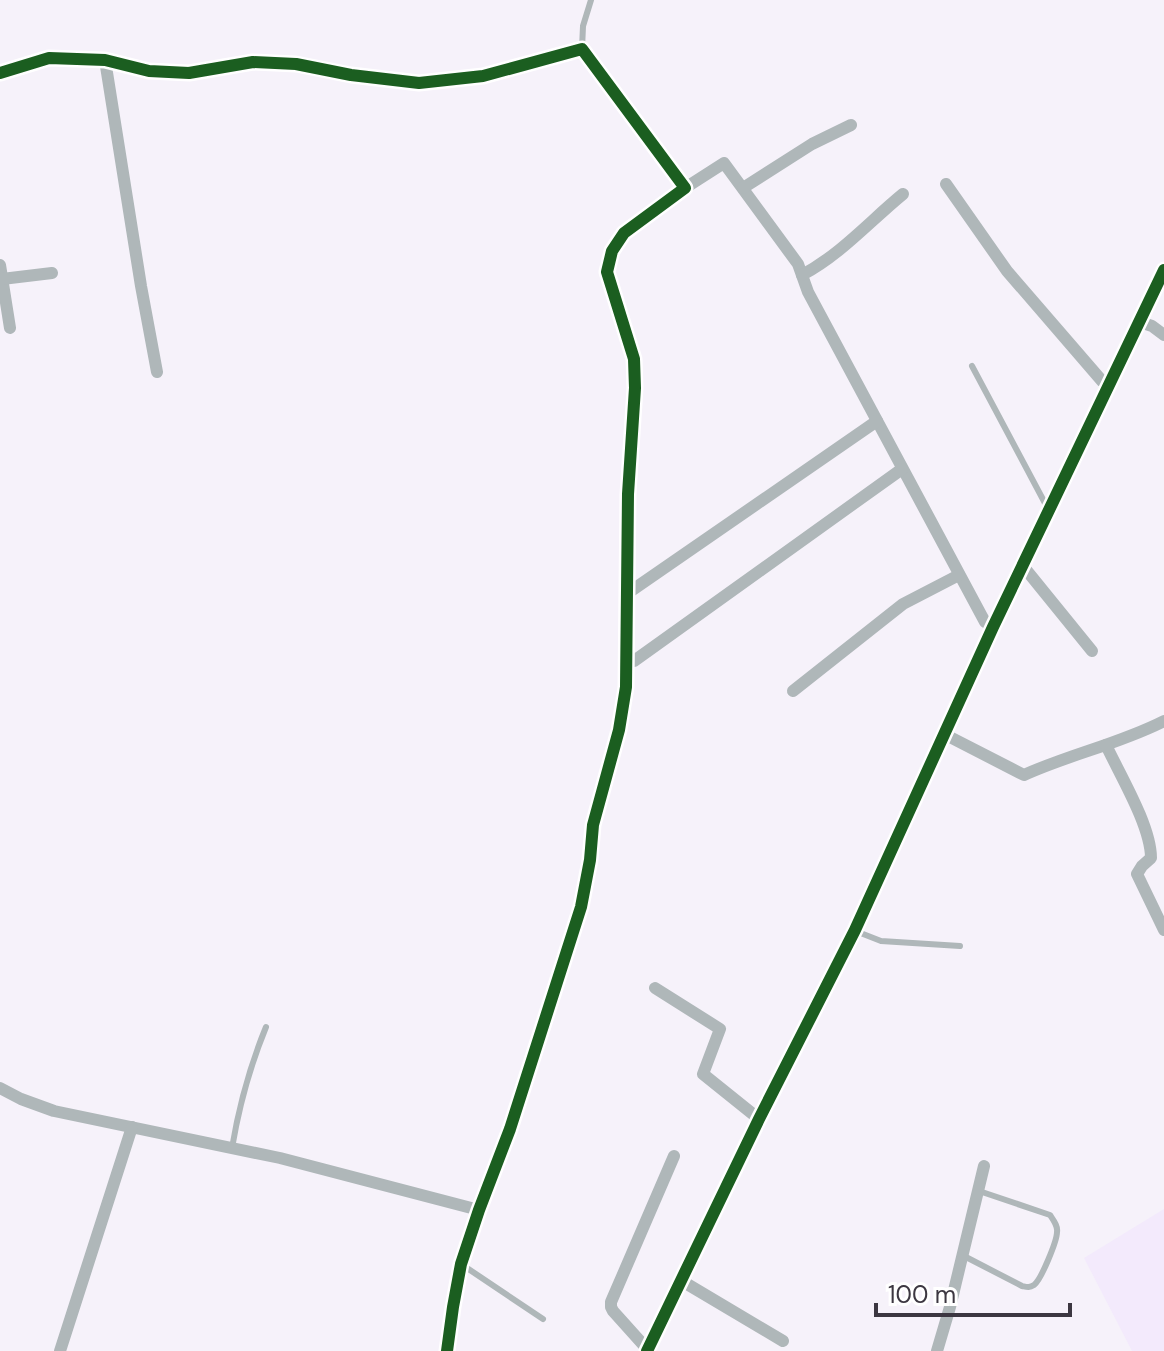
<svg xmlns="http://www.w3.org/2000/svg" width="1164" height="1351" viewBox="0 0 1164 1351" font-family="'DM Sans',sans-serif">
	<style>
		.built { fill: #f3eafc }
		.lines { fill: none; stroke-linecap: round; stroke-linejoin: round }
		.service { stroke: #afb7b9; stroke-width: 6 }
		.minor { stroke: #afb7b9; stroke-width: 12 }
		.tertiary { stroke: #afb7b9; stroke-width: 16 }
		.cycleway-casing { stroke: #fff; stroke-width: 17 }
		.cycleway { stroke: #1b5e20; stroke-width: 12 }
	</style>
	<rect width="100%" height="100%" fill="#f6f2fa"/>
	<path class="built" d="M 1164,1209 L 1164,1351 L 1132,1351 L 1084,1258 Z"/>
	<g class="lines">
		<g class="service">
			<path d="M 582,49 L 583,26 L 591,0"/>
			<path d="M 972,366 L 1047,507"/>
			<path d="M 858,932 L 881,941 L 960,946"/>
			<path d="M 232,1148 C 239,1106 250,1066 266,1027"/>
			<path d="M 962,1255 L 1022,1286 C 1027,1287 1029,1288 1034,1285 C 1041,1280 1057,1241 1057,1232 C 1058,1226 1054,1221 1050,1215 L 979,1191"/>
			<path d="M 461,1264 L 543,1319"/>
		</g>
		<g class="minor">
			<path d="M 105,60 L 141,286 L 157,372"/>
			<path d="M 0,73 L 49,58 L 105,60 L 149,71 L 189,73 L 253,62 L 296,64 L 351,75 L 419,83 L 483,76 L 582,49 L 685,188 L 624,233 L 612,251 L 607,272 L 634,359 L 635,388 L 628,494 L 626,687 L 619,730 L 593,825 L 590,860 L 581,907 L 510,1129 L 479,1210 L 461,1264 L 453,1307 L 447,1351"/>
			<path d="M 946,184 L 1007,271 L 1102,381 L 1109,386"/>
			<path d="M 685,188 L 724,163 L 798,264 L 808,292 L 985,622 L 993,627"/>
			<path d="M 743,188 L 812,144 L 851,125"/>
			<path d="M 0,265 L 10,328"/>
			<path d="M 802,275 C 840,255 870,221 903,194"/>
			<path d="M 2,279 L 52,273"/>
			<path d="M 1140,322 L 1152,326 L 1164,335"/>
			<path d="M 1023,566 L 1092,651"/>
			<path d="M 628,593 L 877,421"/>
			<path d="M 626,663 L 634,661 L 902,469"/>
			<path d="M 793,691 L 903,604 L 959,575"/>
			<path d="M 944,734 L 1024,775 C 1070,754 1119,744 1164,721"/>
			<path d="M 1106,745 C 1120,775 1151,826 1151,858 L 1142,866 L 1137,874 L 1164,930"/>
			<path d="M 655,988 L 720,1029 L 703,1074 L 759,1119"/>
			<path d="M 0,1088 L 21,1099 L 54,1111 L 280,1158 L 479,1210"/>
			<path d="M 682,1281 L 783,1341"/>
			<path d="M 648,1350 L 613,1311 L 611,1307 L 611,1302 L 674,1156"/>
			<path d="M 60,1351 L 132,1127"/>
			<path d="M 937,1351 L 950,1307 L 984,1166"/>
		</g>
		<path class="tertiary" d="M 647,1351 L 759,1119 L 855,930 L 993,627 L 1164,270"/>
		<defs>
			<g id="cycleway">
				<path d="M 0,73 L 49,58 L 105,60 L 149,71 L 189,73 L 253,62 L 296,64 L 351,75 L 419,83 L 483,76 L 582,49 L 685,188 L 624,233 L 612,251 L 607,272 L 634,359 L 635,388 L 628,494 L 626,687 L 619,730 L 593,825 L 590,860 L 581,907 L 510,1129 L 479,1210 L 461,1264 L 453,1307 L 447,1351"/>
				<path d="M 647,1351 L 759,1119 L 855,930 L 993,627 L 1164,270"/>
			</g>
		</defs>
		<use href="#cycleway" class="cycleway-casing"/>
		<use href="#cycleway" class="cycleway"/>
	</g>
	<path d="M876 1303v12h194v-12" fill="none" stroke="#3c3741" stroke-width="4"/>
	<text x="888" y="1303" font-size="24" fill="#3c3741" stroke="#ffffff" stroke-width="6" paint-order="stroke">100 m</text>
</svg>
